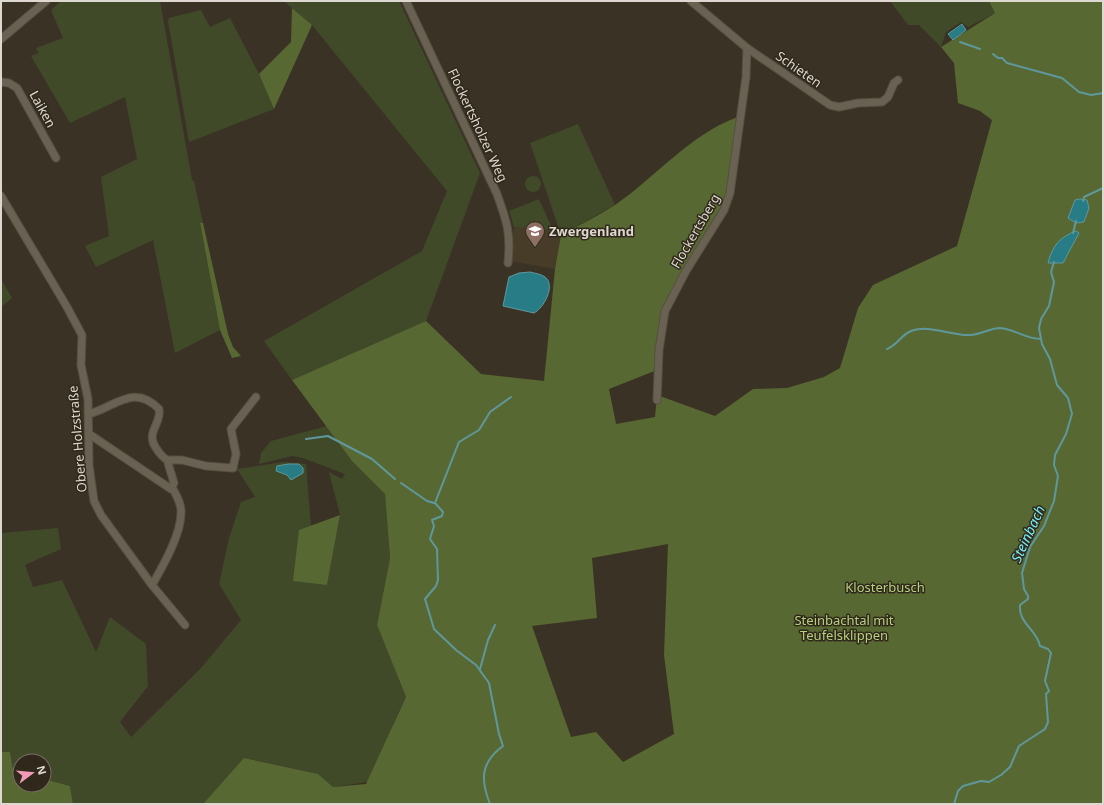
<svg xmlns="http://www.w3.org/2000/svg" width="1104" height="805" viewBox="0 0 1104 805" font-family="'Noto Sans',sans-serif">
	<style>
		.built { fill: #473c28 }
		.green { fill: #404a29 }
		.forest { fill: #586832; fill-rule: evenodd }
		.water { fill: #287c85; stroke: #5f989c }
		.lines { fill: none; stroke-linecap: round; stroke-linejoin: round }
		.stream { stroke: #5f989c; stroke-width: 2 }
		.minor-casing { stroke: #564f44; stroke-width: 9 }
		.minor { stroke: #696152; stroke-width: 7 }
		.labels { text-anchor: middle; stroke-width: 3; stroke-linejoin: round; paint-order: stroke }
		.street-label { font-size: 13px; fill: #ded9d0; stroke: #30291b }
		.poi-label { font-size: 13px; font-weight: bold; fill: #ded9d0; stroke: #30291b; text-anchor: start }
		.park-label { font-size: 13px; fill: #b6d07f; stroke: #30291b }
		.water-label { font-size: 14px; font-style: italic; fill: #75edfa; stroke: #30291b }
	</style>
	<rect width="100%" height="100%" fill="#3a3325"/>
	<path class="built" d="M 514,227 L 553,230 L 561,235 L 555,269 L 510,261 Z"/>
	<g class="green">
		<path d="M 61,1 L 160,1 L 192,180 L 194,181 L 203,223 L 200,224 L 220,330 L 175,353 L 153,240 L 96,267 L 85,246 L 109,236 L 101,177 L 137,159 L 125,97 L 70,123 L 31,56 L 39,53 L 36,48 L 63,38 L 51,10 Z"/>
		<path d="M 284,1 L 399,1 L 480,173 L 426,321 L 292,380 L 264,341 L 422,251 L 447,191 L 312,25 Z"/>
		<path d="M 890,1 L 989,1 L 995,13 L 968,27 L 961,22 L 946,32 L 941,47 L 919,25 L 908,25 Z"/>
		<path d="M 201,10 L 210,27 L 230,18 L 259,74 L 274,109 L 189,142 L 168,21 L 169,18 Z"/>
		<path d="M 578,124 L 615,205 L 561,235 L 530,143 Z"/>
		<circle cx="533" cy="184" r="8"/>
		<path d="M 539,199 L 553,230 L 514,227 L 509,211 Z"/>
		<path d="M 1,279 L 12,298 L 1,307 Z"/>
		<path d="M 327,426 L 352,461 L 385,494 L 390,558 L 377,625 L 406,697 L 392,727 L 470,683 L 366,786 L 367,782 L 333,787 L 318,774 L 245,758 L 203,804 L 73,804 L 70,786 L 44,779 L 44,761 L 20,761 L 20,772 L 13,770 L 10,752 L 1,752 L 1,533 L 58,528 L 61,549 L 25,565 L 33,587 L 62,580 L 96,652 L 110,617 L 146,644 L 148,686 L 120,722 L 131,737 L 201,668 L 241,620 L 219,584 L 229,538 L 241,502 L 255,497 L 237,469 L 284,462 L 306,464 L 311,526 L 299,530 L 327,585 L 340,515 L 329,472 L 342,479 L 345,474 L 303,458 L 292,456 L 259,464 L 261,453 L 271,441 Z"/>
	</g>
	<g class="forest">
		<path d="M 989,1 L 1103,1 L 1103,804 L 203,804 L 244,758 L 318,774 L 333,787 L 366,784 L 406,697 L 377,625 L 390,558 L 385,494 L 352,461 L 292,380 L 426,321 L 481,374 L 544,381 L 555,269 L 561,235 C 579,225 598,216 615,205 C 656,177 690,134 738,117 L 730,184 L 723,208 L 662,315 L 657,370 L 609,389 L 616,424 L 655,417 L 657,395 L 715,416 L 753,389 L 787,388 L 824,377 L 840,368 L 858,308 L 873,285 L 957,246 L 992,120 L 980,111 L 958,103 L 954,63 L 941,47 L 995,13 ZM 668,544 L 664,655 L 674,734 L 623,762 L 596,732 L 571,737 L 532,626 L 597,618 L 592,558 Z"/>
		<path d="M 292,8 L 312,25 L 274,109 L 259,74 L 291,42 Z"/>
		<path d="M 200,223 L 203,223 L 228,334 L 233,347 L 241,356 L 232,358 L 220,330 Z"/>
		<path d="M 340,515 L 327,585 L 293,581 L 299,530 Z"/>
		<path d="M 1,752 L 10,752 L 13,770 L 20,772 L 20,785 L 44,785 L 44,779 L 70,786 L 73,804 L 1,804 Z"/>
	</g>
	<g class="water">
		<path d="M 962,24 L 966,30 L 953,40 L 948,34 Z"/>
		<path d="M 1080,199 L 1087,200 L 1089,208 L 1084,222 L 1076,223 L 1068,218 L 1075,200 Z"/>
		<path d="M 1076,231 L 1079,233 L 1063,263 L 1048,263 C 1052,246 1060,237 1076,231 Z"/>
		<path d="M 530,272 C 534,273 541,274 545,277 C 556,285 544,308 534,313 L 503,306 L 509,277 L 519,273 Z"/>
		<path d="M 288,464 L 299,464 L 303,468 L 303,473 L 291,480 L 287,475 L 276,471 L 277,466 Z"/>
	</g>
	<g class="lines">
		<g class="stream">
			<path d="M 960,42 L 980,49"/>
			<path d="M 993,54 L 998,58 L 1002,58 L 1007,63 L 1062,78 L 1079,92 L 1091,95 L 1103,93"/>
			<path d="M 1083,201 L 1084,197 L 1103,188"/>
			<path d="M 1073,233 L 1076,221"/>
			<path d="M 887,349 C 897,345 901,336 909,332 C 928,323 950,336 970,335 C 980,335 990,328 1000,328 C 1015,329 1025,339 1041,339"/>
			<path d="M 306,439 L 328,436 L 372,459 L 395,479"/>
			<path d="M 401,483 L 427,501 L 434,503"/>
			<path d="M 480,669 L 488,640 L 495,625"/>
			<path d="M 490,804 C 480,779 481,762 503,746 L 499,734 L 489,683 L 476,665 L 456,650 L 434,629 L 425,599 L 436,586 L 438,580 L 437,549 L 430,539 L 434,526 L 432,520 L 442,516 L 443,512 L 435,503 L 459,442 L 479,430 L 490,412 L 511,397"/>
			<path d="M 954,804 L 958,791 L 963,786 L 981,781 L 989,782 L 1001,775 L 1010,767 L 1019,746 L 1045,729 L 1048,722 L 1046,694 L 1049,691 L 1045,681 L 1051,653 L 1048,649 L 1040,646 C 1037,630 1018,623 1020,605 L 1028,599 L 1028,596 L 1024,589 L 1022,573 L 1030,547 L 1044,526 L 1054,501 L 1058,476 L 1054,465 L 1055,455 L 1066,434 L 1072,414 L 1068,398 L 1057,385 L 1050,359 L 1042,344 L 1039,328 L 1041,319 L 1049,306 L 1054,282 L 1051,272 L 1054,262"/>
		</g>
		<defs>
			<g id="minor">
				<path d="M 406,1 L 497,194 C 507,222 511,233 508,263"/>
				<path d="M 691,1 L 747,48 L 830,105 L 839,107 L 858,103 L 882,102 L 888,97 L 894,83 L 898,80"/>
				<path d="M 1,39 L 46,1"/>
				<path d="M 1,82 L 9,83 L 17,88 L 56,158"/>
				<path d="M 1,196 L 67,307 L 82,335 L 81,365 L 88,399 L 89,465 L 94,501 L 101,515 L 152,585 L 185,625"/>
				<path d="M 657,400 L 659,350 L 665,311 L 686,271 L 724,210 L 730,193 L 746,77 L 747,48"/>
				<path d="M 89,414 C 115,407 134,383 159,409 C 162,424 145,432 156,448 C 159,453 163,458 169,461"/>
				<path d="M 89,434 L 171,489 L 174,483 L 168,463 L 170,460 L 182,460 L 206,466 L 233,468 L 236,454 L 231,429 L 256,397"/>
				<path d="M 152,585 C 163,566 182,533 181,511 C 181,502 176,495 172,487"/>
			</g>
		</defs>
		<use href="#minor" class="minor-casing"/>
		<use href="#minor" class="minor"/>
	</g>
	<defs>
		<symbol id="school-pin" viewBox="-11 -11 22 30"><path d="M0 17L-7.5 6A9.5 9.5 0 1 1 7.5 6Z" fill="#8d6e63" stroke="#30291b"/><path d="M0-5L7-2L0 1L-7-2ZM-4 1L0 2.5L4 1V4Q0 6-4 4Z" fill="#fff"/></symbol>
	</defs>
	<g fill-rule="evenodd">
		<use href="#school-pin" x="524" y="220" width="22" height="30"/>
	</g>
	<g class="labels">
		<g class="street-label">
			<text transform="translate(799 69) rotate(35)" y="5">Schieten</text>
			<text transform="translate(43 109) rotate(61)" y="5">Laiken</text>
			<text transform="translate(478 125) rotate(65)" y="5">Flockertsholzer Weg</text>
			<text transform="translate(695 231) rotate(-60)" y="5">Flockertsberg</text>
			<text transform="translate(77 439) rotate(-95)" y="5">Obere Holzstraße</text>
		</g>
		<g class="poi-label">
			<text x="549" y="236">Zwergenland</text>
		</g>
		<g class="park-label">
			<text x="885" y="592">Klosterbusch</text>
			<text x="844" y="625">Steinbachtal mit<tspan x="844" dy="15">Teufelsklippen</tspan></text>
		</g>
		<g class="water-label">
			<text transform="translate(1028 534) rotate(-65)" y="5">Steinbach</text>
		</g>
	</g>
	<rect width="1104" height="805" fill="none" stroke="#ded9d0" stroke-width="4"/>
	<g transform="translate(32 773) rotate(74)"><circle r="19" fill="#30291b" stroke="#766f63"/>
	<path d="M0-3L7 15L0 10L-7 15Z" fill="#f09ab6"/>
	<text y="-6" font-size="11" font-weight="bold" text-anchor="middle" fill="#ded9d0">N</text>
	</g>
</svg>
